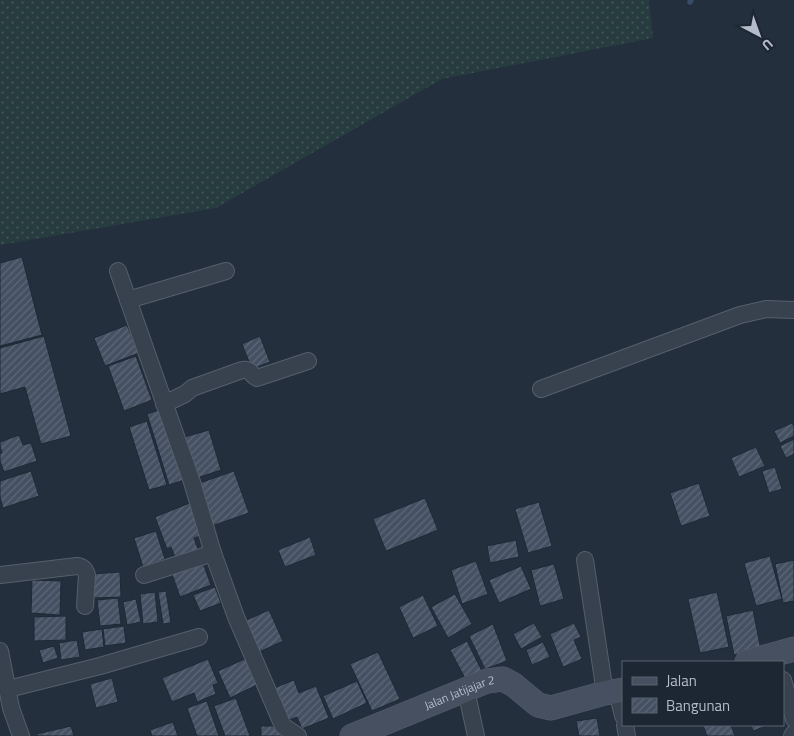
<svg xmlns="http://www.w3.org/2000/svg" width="794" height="736" viewBox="0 0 794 736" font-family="'Titillium Web',sans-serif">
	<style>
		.grass { fill: url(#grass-dots) }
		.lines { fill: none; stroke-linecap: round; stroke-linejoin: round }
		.stream { stroke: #394c67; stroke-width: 5.5 }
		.building { fill: url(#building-hatch); stroke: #1f2835 }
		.street-casing { stroke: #565f6c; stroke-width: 18 }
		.secondary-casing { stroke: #565f6c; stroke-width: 25 }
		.street { stroke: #38414e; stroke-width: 16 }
		.secondary { stroke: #465061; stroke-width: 24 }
		.labels { text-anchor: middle; stroke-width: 5; stroke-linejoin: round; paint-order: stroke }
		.street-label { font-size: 12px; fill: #b4bcc9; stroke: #1d2633 }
	</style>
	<defs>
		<pattern id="grass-dots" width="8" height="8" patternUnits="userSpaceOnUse" patternTransform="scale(1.25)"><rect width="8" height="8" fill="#263c3f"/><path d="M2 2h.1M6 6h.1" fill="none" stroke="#435659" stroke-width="1.8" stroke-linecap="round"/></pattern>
		<pattern id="building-hatch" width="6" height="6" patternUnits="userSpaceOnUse" patternTransform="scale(1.25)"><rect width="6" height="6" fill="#455162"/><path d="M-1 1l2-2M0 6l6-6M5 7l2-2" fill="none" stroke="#5d6877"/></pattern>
	</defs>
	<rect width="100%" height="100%" fill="#242f3e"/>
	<path class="grass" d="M 0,0 L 649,0 L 653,38 L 442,79 L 216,208 L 0,245 Z"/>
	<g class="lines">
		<path class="stream" d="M 690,2 L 691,0"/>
	</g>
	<g class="building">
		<path d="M 22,257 L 42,335 L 0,346 L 0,263 Z"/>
		<path d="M 127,325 L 139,353 L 105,366 L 94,338 Z"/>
		<path d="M 44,336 L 71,436 L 41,444 L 25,387 L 0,394 L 0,348 Z"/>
		<path d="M 260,336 L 270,362 L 252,369 L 242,344 Z"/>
		<path d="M 136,356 L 152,400 L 124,411 L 108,366 Z"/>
		<path d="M 165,408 L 187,479 L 169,485 L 147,414 Z"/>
		<path d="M 147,421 L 167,485 L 149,490 L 129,427 Z"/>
		<path d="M 792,423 L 794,426 L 794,436 L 780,443 L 774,431 Z"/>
		<path d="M 209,430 L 221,470 L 194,479 L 181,438 Z"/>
		<path d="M 19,435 L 23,445 L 31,443 L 37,461 L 4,472 L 0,461 L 0,453 L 2,453 L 0,446 L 0,442 Z"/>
		<path d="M 794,439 L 794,454 L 786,458 L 780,446 Z"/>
		<path d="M 756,447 L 765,466 L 739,477 L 731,458 Z"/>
		<path d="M 775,467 L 782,489 L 769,493 L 762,471 Z"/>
		<path d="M 31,471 L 39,496 L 3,508 L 0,497 L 0,481 Z"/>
		<path d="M 234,471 L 249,513 L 209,527 L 194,485 Z"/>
		<path d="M 699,483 L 710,516 L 681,526 L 670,493 Z"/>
		<path d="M 425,498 L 438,530 L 386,551 L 373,519 Z"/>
		<path d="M 192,502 L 204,535 L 194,538 L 198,549 L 175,557 L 171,547 L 167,549 L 155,517 Z"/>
		<path d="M 539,502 L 552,546 L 528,553 L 515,509 Z"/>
		<path d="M 156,531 L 165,559 L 143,567 L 134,538 Z"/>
		<path d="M 310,537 L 316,555 L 285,567 L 278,550 Z"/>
		<path d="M 516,540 L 519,557 L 490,563 L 487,546 Z"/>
		<path d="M 770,556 L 782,599 L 756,606 L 744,563 Z"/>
		<path d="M 794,560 L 794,601 L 783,603 L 775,564 Z"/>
		<path d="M 476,561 L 488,594 L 462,604 L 451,570 Z"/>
		<path d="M 203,563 L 211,585 L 180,597 L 172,574 Z"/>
		<path d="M 554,564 L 564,599 L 540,606 L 531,570 Z"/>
		<path d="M 521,566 L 531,589 L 499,603 L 489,580 Z"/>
		<path d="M 120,572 L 121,597 L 94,598 L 92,574 Z"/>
		<path d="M 32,580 L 61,581 L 60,615 L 31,613 Z"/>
		<path d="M 215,587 L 221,603 L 200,611 L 193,595 Z"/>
		<path d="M 166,591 L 171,623 L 163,624 L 158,592 Z"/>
		<path d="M 155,592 L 158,622 L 143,624 L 140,594 Z"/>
		<path d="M 717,592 L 729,647 L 700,653 L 688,599 Z"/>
		<path d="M 455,594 L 472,624 L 448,638 L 431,607 Z"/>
		<path d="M 423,595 L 438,626 L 413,638 L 399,607 Z"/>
		<path d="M 118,598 L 121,624 L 100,626 L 97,600 Z"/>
		<path d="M 136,599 L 141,622 L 127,625 L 123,602 Z"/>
		<path d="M 269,610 L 283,641 L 257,653 L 242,622 Z"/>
		<path d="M 753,610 L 761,650 L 734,655 L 726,616 Z"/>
		<path d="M 66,616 L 66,640 L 34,641 L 34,617 Z"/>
		<path d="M 534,623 L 542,637 L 521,649 L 513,634 Z"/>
		<path d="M 574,623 L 581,637 L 574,640 L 582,659 L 563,667 L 550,634 Z"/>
		<path d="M 493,624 L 507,661 L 485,669 L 469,636 Z"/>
		<path d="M 124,626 L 126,643 L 105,646 L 103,629 Z"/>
		<path d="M 102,629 L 104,647 L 85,650 L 82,632 Z"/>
		<path d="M 77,640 L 80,657 L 61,660 L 59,643 Z"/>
		<path d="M 467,641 L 482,671 L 466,680 L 450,650 Z"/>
		<path d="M 543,642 L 550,657 L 532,665 L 526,650 Z"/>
		<path d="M 54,646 L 58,658 L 43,663 L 39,650 Z"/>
		<path d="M 378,652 L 400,699 L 372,711 L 350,664 Z"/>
		<path d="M 249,657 L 261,683 L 230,698 L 218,671 Z"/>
		<path d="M 208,659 L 218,683 L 213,685 L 216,694 L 197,702 L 194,693 L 172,702 L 162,678 Z"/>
		<path d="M 112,678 L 118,702 L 96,708 L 90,684 Z"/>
		<path d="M 294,680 L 299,693 L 316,686 L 329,718 L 302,729 L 297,717 L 282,723 L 269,690 Z"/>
		<path d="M 357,681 L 367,703 L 333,719 L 323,696 Z"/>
		<path d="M 236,698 L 250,736 L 225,736 L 214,706 Z"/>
		<path d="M 207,701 L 219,736 L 197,736 L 187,708 Z"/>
		<path d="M 597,718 L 600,736 L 579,736 L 576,721 Z"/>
		<path d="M 173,722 L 178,736 L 152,736 L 150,730 Z"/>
		<path d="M 703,725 L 731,725 L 735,736 L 707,736 Z"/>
		<path d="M 751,725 L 769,725 L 753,731 Z"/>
		<path d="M 71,726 L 74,736 L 38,736 L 37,734 Z"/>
		<rect x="261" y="726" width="20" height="10"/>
	</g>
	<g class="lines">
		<defs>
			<g id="street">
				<path d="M 118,271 L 192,482 L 213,553 L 236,617 L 283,726 L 298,736"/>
				<path d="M 128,300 L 226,271"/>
				<path d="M 541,389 L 740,315 L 766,309 L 794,310"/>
				<path d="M 164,404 L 185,394 L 192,388 L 242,370 C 252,368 250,375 257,378 L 308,361"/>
				<path d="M 585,560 L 605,693"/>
				<path d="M 0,575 L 77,566 C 83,567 85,569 87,575 L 85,606"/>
				<path d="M 144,575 L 213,553"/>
				<path d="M 0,651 L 11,708 L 21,736"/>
				<path d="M 783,680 L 794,719"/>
				<path d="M 8,689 L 100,666 L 199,637"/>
				<path d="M 466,690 L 476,736"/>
				<path d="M 617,691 L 623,716"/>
				<path d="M 625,725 L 627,736"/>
				<path d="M 792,736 L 794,733"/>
			</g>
			<g id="secondary">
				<path d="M 747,662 L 794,649"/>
				<path id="s1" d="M 352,736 L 487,681 L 503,679 L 514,685 L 538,705 L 551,708 L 605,693 L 623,690"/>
			</g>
		</defs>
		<use href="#street" class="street-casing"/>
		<use href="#secondary" class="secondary-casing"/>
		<use href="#street" class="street"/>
		<use href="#secondary" class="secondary"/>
	</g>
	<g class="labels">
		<g class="street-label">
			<text dy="4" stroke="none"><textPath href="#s1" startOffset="116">Jalan Jatijajar 2</textPath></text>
		</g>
	</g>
	<rect x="622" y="661" width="162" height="65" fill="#1d2633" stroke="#59626f"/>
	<rect x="632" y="677" width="25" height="8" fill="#465061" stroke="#59626f"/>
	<text x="666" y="686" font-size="15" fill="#b4bcc9">Jalan</text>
	<rect x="632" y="698" width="25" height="15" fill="url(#building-hatch)" stroke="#59626f"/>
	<text x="666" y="711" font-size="15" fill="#b4bcc9">Bangunan</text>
	<g transform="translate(759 35) rotate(139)" stroke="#1d2633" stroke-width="4" paint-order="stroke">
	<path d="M0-4L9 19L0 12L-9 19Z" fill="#b4bcc9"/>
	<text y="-8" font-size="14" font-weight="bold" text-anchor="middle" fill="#b4bcc9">U</text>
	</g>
</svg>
